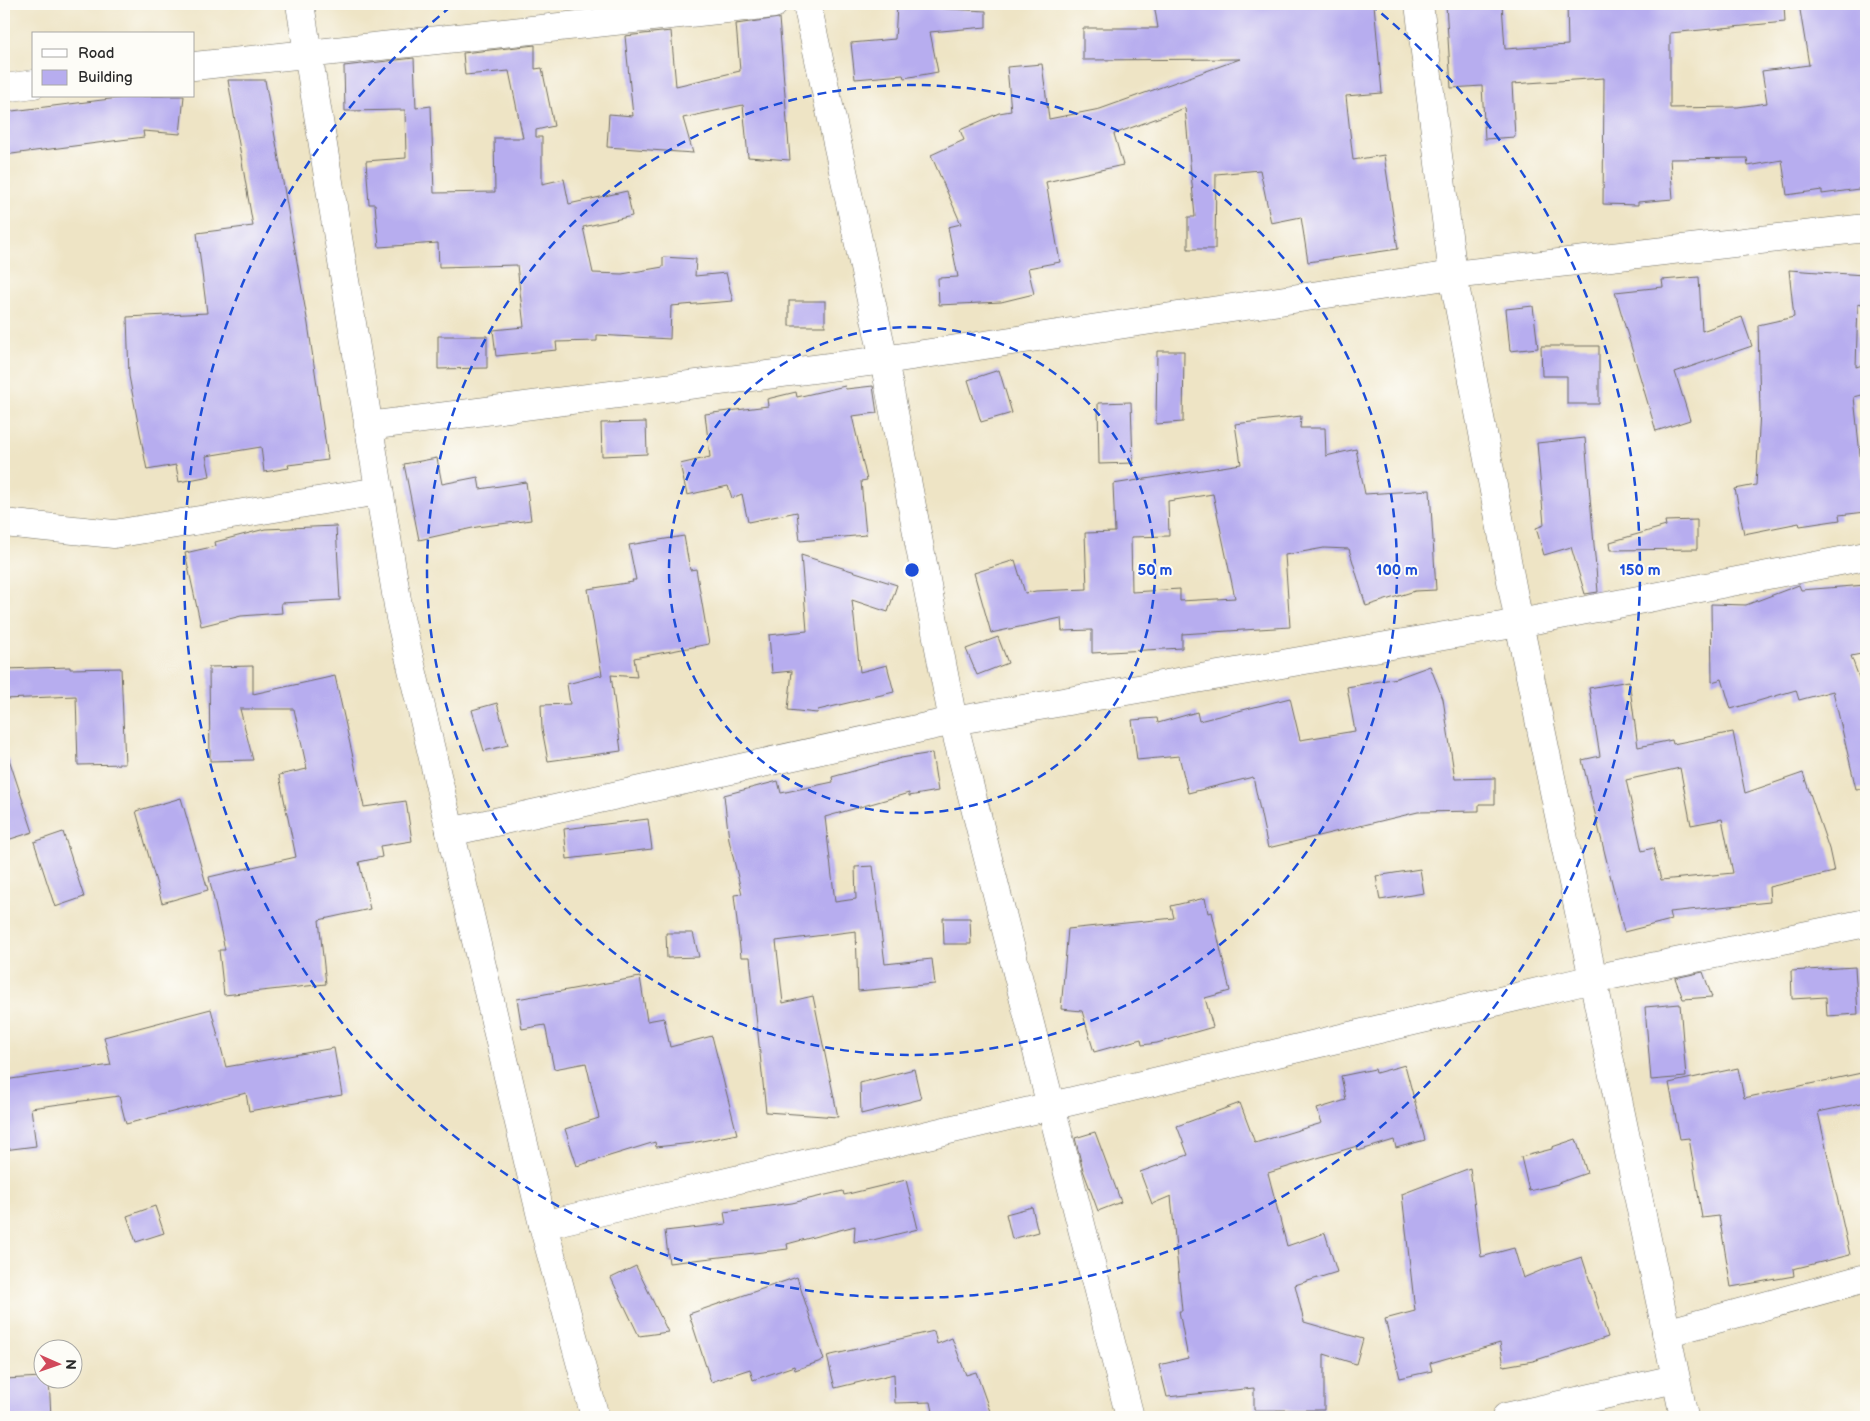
<svg xmlns="http://www.w3.org/2000/svg" width="1870" height="1421" viewBox="0 0 1870 1421" font-family="'Balsamiq Sans',sans-serif">
	<style>
		.building { fill: #b7adef; fill-rule: evenodd }
		.lines { fill: none; stroke-linecap: round; stroke-linejoin: round }
		.minor-casing { stroke: #6f6c61; stroke-width: 29 }
		.minor { stroke: #fff; stroke-width: 28 }
		.ring { fill: none; stroke: #1d4ed8; stroke-width: 2.5; stroke-dasharray: 9 6 }
		.centre { fill: #1d4ed8; stroke: #fdfcf7; stroke-width: 2.5 }
		.ring-label { font-size: 15px; text-anchor: middle; font-weight: bold; fill: #1d4ed8; stroke: #fdfcf7; stroke-width: 4; stroke-linejoin: round; paint-order: stroke }
	</style>
	<rect width="100%" height="100%" fill="#fdfcf7"/>
	<filter id="ink" filterUnits="userSpaceOnUse"><feTurbulence type="fractalNoise" baseFrequency=".02" numOctaves="2"/><feDisplacementMap in="SourceGraphic" scale="10" xChannelSelector="R" yChannelSelector="G"/><feConvolveMatrix kernelMatrix="1 2 1 2 8 2 1 2 1" color-interpolation-filters="sRGB"/></filter>
	<filter id="wash" filterUnits="userSpaceOnUse"><feTurbulence type="fractalNoise" baseFrequency=".0096" numOctaves="4" result="noise"/><feDisplacementMap in="SourceGraphic" scale="20" xChannelSelector="R" yChannelSelector="G"/><feGaussianBlur stdDeviation="1.12" result="paint"/><feColorMatrix in="noise" values="0 0 0 0 0 0 0 0 0 0 0 0 0 0 0 0 0 1.4 0 .05"/><feComposite in="paint" operator="in"/></filter>
	<g filter="url(#wash)">
		<rect width="100%" height="100%" fill="#eee4c5"/>
		<g id="blocks">
			<g class="building">
				<path d="M 1154,4 L 1374,4 L 1382,93 L 1346,96 L 1353,160 L 1384,155 L 1398,249 L 1308,262 L 1301,217 L 1271,223 L 1260,170 L 1216,174 L 1215,249 L 1188,249 L 1188,217 L 1195,217 L 1185,108 L 1114,134 L 1123,165 L 1046,182 L 1060,262 L 1028,268 L 1034,294 L 1001,302 L 939,305 L 938,278 L 958,277 L 948,227 L 961,224 L 931,155 L 964,140 L 960,130 L 999,113 L 1011,111 L 1007,67 L 1042,64 L 1049,119 L 1100,109 L 1240,59 L 1083,60 L 1083,28 L 1158,28 Z"/>
				<path d="M 1446,4 L 1502,4 L 1505,49 L 1568,45 L 1567,4 L 1784,4 L 1785,22 L 1670,33 L 1670,108 L 1738,107 L 1767,103 L 1762,71 L 1809,65 L 1799,4 L 1866,4 L 1866,188 L 1822,194 L 1822,190 L 1787,195 L 1782,160 L 1748,166 L 1747,158 L 1670,159 L 1673,199 L 1638,202 L 1638,205 L 1603,204 L 1604,78 L 1512,84 L 1515,137 L 1485,139 L 1482,86 L 1451,88 Z"/>
				<path d="M 897,6 L 986,11 L 986,27 L 930,32 L 938,72 L 904,78 L 903,75 L 855,79 L 851,43 L 895,39 Z"/>
				<path d="M 779,18 L 790,160 L 748,157 L 743,105 L 683,118 L 693,153 L 607,147 L 609,114 L 633,116 L 625,36 L 671,31 L 676,86 L 740,71 L 736,24 Z"/>
				<path d="M 535,45 L 535,69 L 542,68 L 554,126 L 536,130 L 536,137 L 542,137 L 542,184 L 564,179 L 569,204 L 627,191 L 632,216 L 583,227 L 593,273 L 622,274 L 663,267 L 663,257 L 696,259 L 695,276 L 726,273 L 733,301 L 671,306 L 670,339 L 597,335 L 597,341 L 556,342 L 557,350 L 496,356 L 493,330 L 524,327 L 517,265 L 439,267 L 438,243 L 379,247 L 375,204 L 369,204 L 366,161 L 406,158 L 405,110 L 345,111 L 344,66 L 414,58 L 416,108 L 431,106 L 434,193 L 495,192 L 494,138 L 523,138 L 509,71 L 465,75 L 463,53 Z"/>
				<path d="M 228,80 L 265,80 L 308,324 L 328,460 L 288,465 L 289,468 L 264,472 L 261,447 L 206,456 L 210,476 L 179,482 L 176,465 L 147,470 L 129,376 L 127,317 L 207,313 L 197,233 L 253,226 Z"/>
				<path d="M 135,96 L 184,96 L 180,134 L 143,131 L 144,137 L 4,155 L 4,112 Z"/>
				<path d="M 1789,270 L 1864,275 L 1862,304 L 1858,303 L 1856,367 L 1866,364 L 1866,394 L 1854,397 L 1866,512 L 1839,515 L 1840,520 L 1800,526 L 1799,523 L 1744,534 L 1735,489 L 1756,485 L 1760,410 L 1758,325 L 1794,317 Z"/>
				<path d="M 1699,277 L 1702,331 L 1742,317 L 1752,346 L 1675,372 L 1690,420 L 1656,431 L 1615,292 L 1663,287 L 1662,280 Z"/>
				<rect x="789" y="301" width="36" height="25"/>
				<path d="M 1533,306 L 1538,348 L 1510,351 L 1506,309 Z"/>
				<path d="M 438,336 L 487,336 L 487,368 L 438,369 Z"/>
				<path d="M 1541,346 L 1599,346 L 1599,404 L 1567,404 L 1567,376 L 1542,376 Z"/>
				<path d="M 1157,351 L 1184,351 L 1183,422 L 1156,424 Z"/>
				<path d="M 999,370 L 1012,413 L 981,422 L 968,380 Z"/>
				<path d="M 845,386 L 846,389 L 873,386 L 874,393 L 877,413 L 852,416 L 867,480 L 861,481 L 866,535 L 800,541 L 797,512 L 748,522 L 742,494 L 732,498 L 728,486 L 687,495 L 680,464 L 710,457 L 705,414 L 768,406 L 767,399 L 796,392 L 797,397 Z"/>
				<path d="M 1131,402 L 1133,463 L 1099,464 L 1098,403 Z"/>
				<path d="M 1301,416 L 1300,428 L 1325,428 L 1326,456 L 1356,449 L 1365,494 L 1430,490 L 1436,590 L 1415,591 L 1366,606 L 1349,549 L 1324,548 L 1285,555 L 1290,627 L 1182,634 L 1182,648 L 1092,653 L 1092,630 L 1062,631 L 1061,618 L 991,633 L 974,573 L 1015,560 L 1025,593 L 1036,591 L 1087,589 L 1085,533 L 1115,532 L 1113,484 L 1241,464 L 1235,424 ZM 1213,494 L 1235,598 L 1180,601 L 1180,589 L 1132,592 L 1131,537 L 1169,536 L 1168,501 Z"/>
				<path d="M 646,422 L 647,454 L 602,456 L 601,423 Z"/>
				<path d="M 1585,438 L 1598,592 L 1585,594 L 1571,547 L 1544,555 L 1536,528 L 1544,525 L 1537,443 Z"/>
				<path d="M 437,458 L 442,484 L 478,477 L 480,489 L 526,482 L 531,520 L 477,527 L 419,540 L 404,464 Z"/>
				<path d="M 1697,520 L 1697,549 L 1611,550 L 1610,542 L 1666,526 L 1665,521 Z"/>
				<path d="M 336,526 L 340,600 L 281,603 L 282,613 L 241,616 L 201,626 L 185,553 L 216,546 L 215,542 L 265,529 Z"/>
				<path d="M 684,536 L 690,570 L 696,569 L 709,644 L 634,658 L 637,677 L 611,675 L 621,751 L 548,761 L 542,729 L 541,705 L 570,704 L 567,684 L 602,675 L 588,589 L 633,582 L 632,580 L 636,580 L 629,545 Z"/>
				<path d="M 801,555 L 897,585 L 888,612 L 852,600 L 860,672 L 887,665 L 894,692 L 818,710 L 817,713 L 788,710 L 792,671 L 772,673 L 769,635 L 807,631 Z"/>
				<path d="M 1799,585 L 1801,590 L 1866,585 L 1866,653 L 1851,656 L 1866,696 L 1866,788 L 1856,789 L 1833,691 L 1799,700 L 1796,690 L 1731,709 L 1722,679 L 1712,682 L 1711,604 L 1746,605 Z"/>
				<path d="M 998,637 L 1008,663 L 977,675 L 966,649 Z"/>
				<path d="M 253,666 L 253,694 L 335,676 L 364,807 L 406,801 L 412,841 L 380,846 L 382,857 L 359,862 L 370,909 L 319,920 L 326,984 L 224,995 L 219,950 L 225,950 L 209,877 L 296,857 L 279,775 L 307,769 L 294,709 L 240,709 L 253,760 L 210,761 L 209,667 Z"/>
				<path d="M 1430,666 L 1443,699 L 1455,779 L 1495,778 L 1495,804 L 1479,804 L 1479,811 L 1418,812 L 1268,848 L 1253,777 L 1188,793 L 1179,756 L 1137,760 L 1132,720 L 1157,718 L 1158,723 L 1197,712 L 1199,721 L 1290,698 L 1300,740 L 1355,731 L 1347,687 L 1397,678 Z"/>
				<path d="M 70,667 L 70,669 L 121,668 L 125,764 L 78,765 L 76,696 L 4,699 L 4,669 Z"/>
				<path d="M 1629,681 L 1638,747 L 1672,740 L 1673,744 L 1733,732 L 1745,793 L 1803,773 L 1829,849 L 1834,872 L 1769,887 L 1770,902 L 1669,912 L 1671,920 L 1624,932 L 1582,760 L 1600,756 L 1589,688 ZM 1680,768 L 1691,825 L 1722,819 L 1733,873 L 1661,880 L 1653,848 L 1642,851 L 1626,780 Z"/>
				<path d="M 497,703 L 508,745 L 484,751 L 472,710 Z"/>
				<path d="M 932,753 L 938,791 L 909,796 L 909,793 L 825,817 L 835,902 L 856,899 L 855,867 L 873,866 L 885,964 L 932,959 L 935,984 L 858,991 L 856,931 L 776,941 L 783,1003 L 813,996 L 838,1117 L 766,1112 L 750,957 L 741,957 L 734,895 L 742,894 L 729,840 L 724,795 L 778,781 L 781,793 L 833,782 L 832,777 L 901,758 Z"/>
				<path d="M 9,759 L 33,832 L 4,841 L 4,760 Z"/>
				<path d="M 181,798 L 208,890 L 162,903 L 136,811 Z"/>
				<path d="M 648,819 L 652,849 L 567,859 L 564,829 Z"/>
				<path d="M 63,832 L 84,897 L 55,907 L 34,842 Z"/>
				<path d="M 1420,869 L 1424,893 L 1380,900 L 1376,876 Z"/>
				<path d="M 1205,898 L 1208,913 L 1212,912 L 1230,991 L 1205,998 L 1213,1027 L 1157,1043 L 1142,1045 L 1141,1039 L 1094,1052 L 1082,1011 L 1061,1009 L 1068,929 L 1174,918 L 1171,906 Z"/>
				<path d="M 943,918 L 970,918 L 971,944 L 944,944 Z"/>
				<path d="M 666,933 L 693,933 L 699,957 L 667,958 Z"/>
				<path d="M 1855,967 L 1858,1014 L 1827,1016 L 1826,997 L 1792,999 L 1791,971 Z"/>
				<path d="M 1703,972 L 1712,997 L 1683,999 L 1675,978 Z"/>
				<path d="M 640,977 L 647,1021 L 664,1018 L 670,1047 L 712,1036 L 737,1134 L 692,1143 L 656,1147 L 655,1142 L 577,1166 L 565,1129 L 599,1118 L 586,1063 L 554,1069 L 545,1025 L 522,1029 L 517,999 Z"/>
				<path d="M 1680,1004 L 1686,1077 L 1651,1080 L 1645,1007 Z"/>
				<path d="M 211,1009 L 226,1067 L 334,1048 L 342,1095 L 249,1111 L 246,1093 L 126,1124 L 119,1096 L 31,1108 L 36,1146 L 4,1150 L 4,1080 L 111,1065 L 104,1037 Z"/>
				<path d="M 1405,1065 L 1425,1140 L 1396,1148 L 1394,1140 L 1358,1151 L 1357,1146 L 1268,1173 L 1287,1246 L 1325,1233 L 1337,1272 L 1295,1285 L 1304,1322 L 1363,1339 L 1356,1364 L 1324,1354 L 1324,1410 L 1254,1410 L 1254,1388 L 1167,1397 L 1159,1365 L 1188,1358 L 1179,1311 L 1182,1311 L 1171,1196 L 1152,1204 L 1140,1172 L 1188,1155 L 1177,1126 L 1240,1103 L 1255,1143 L 1322,1123 L 1317,1109 L 1346,1100 L 1341,1076 L 1375,1069 L 1376,1073 Z"/>
				<path d="M 1738,1068 L 1744,1098 L 1866,1072 L 1866,1102 L 1818,1112 L 1850,1255 L 1793,1269 L 1794,1276 L 1731,1287 L 1719,1216 L 1702,1218 L 1689,1138 L 1680,1139 L 1669,1083 Z"/>
				<path d="M 914,1069 L 921,1099 L 861,1114 L 860,1083 Z"/>
				<path d="M 1095,1132 L 1121,1202 L 1098,1211 L 1083,1170 L 1075,1138 Z"/>
				<path d="M 1576,1139 L 1587,1173 L 1558,1183 L 1558,1184 L 1529,1191 L 1521,1157 L 1552,1149 L 1552,1147 Z"/>
				<path d="M 1470,1168 L 1481,1257 L 1514,1248 L 1523,1278 L 1547,1268 L 1582,1257 L 1608,1337 L 1533,1361 L 1504,1366 L 1500,1343 L 1430,1363 L 1432,1371 L 1400,1378 L 1385,1319 L 1415,1311 L 1402,1194 Z"/>
				<path d="M 906,1180 L 918,1229 L 873,1240 L 854,1242 L 855,1226 L 787,1244 L 788,1249 L 669,1263 L 665,1231 L 726,1224 L 724,1212 L 792,1203 L 843,1191 L 844,1195 Z"/>
				<path d="M 155,1206 L 164,1233 L 136,1242 L 127,1216 Z"/>
				<path d="M 1032,1207 L 1038,1232 L 1012,1239 L 1006,1214 Z"/>
				<path d="M 636,1266 L 668,1332 L 639,1336 L 611,1278 Z"/>
				<path d="M 797,1277 L 824,1360 L 795,1370 L 794,1366 L 753,1380 L 750,1369 L 711,1382 L 689,1314 Z"/>
				<path d="M 934,1331 L 937,1344 L 952,1338 L 966,1375 L 976,1372 L 992,1417 L 934,1417 L 931,1402 L 895,1403 L 894,1374 L 835,1388 L 827,1356 Z"/>
				<path d="M 42,1377 L 42,1378 L 49,1378 L 51,1417 L 4,1417 L 4,1379 Z"/>
			</g>
		</g>
	</g>
	<g filter="url(#ink)">
		<use href="#blocks" fill-opacity="0" stroke="#6f6c61" stroke-width="1"/>
		<g class="lines">
			<defs>
				<g id="minor">
					<path d="M 300,4 L 400,618 L 543,1225 L 595,1417"/>
					<path d="M 807,4 L 884,360 L 953,721 L 1130,1417"/>
					<path d="M 1419,4 L 1453,275 L 1519,623 L 1684,1417"/>
					<path d="M 194,66 L 774,4"/>
					<path d="M 4,88 L 34,84"/>
					<path d="M 368,426 L 884,360 L 1453,275 L 1866,228"/>
					<path d="M 4,523 L 114,534 L 379,491"/>
					<path d="M 450,832 L 953,721 L 1519,623 L 1866,556"/>
					<path d="M 543,1225 L 1593,979 L 1866,923"/>
					<path d="M 1666,1333 L 1866,1278"/>
					<path d="M 1506,1417 L 1675,1379"/>
				</g>
			</defs>
			<use href="#minor" class="minor-casing"/>
			<use href="#minor" class="minor"/>
		</g>
	</g>
	<g class="ring">
		<circle cx="912" cy="570" r="243"/>
		<circle cx="912" cy="570" r="485"/>
		<path d="M1370 4A728 728 0 1 1 454 4"/>
	</g>
	<circle cx="912" cy="570" r="8" class="centre"/>
	<g class="ring-label">
		<text x="1155" y="575">50 m</text>
		<text x="1397" y="575">100 m</text>
		<text x="1640" y="575">150 m</text>
	</g>
	<rect width="1870" height="1421" fill="none" stroke="#fdfcf7" stroke-width="20"/>
	<rect x="32" y="32" width="162" height="65" fill="#fdfcf7" stroke="#a9a8a5"/>
	<rect x="42" y="49" width="25" height="8" fill="#ffffff" stroke="#a9a8a5"/>
	<text x="78" y="58" font-size="15" fill="#2b2b2b">Road</text>
	<rect x="42" y="70" width="25" height="15" fill="#b7adef" stroke="#a9a8a5"/>
	<text x="78" y="82" font-size="15" fill="#2b2b2b">Building</text>
	<g transform="translate(58 1364) rotate(92)"><circle r="24" fill="#fdfcf7" stroke="#a9a8a5"/>
	<path d="M0-4L9 19L0 12L-9 19Z" fill="#d1495b"/>
	<text y="-8" font-size="14" font-weight="bold" text-anchor="middle" fill="#2b2b2b">N</text>
	</g>
</svg>
